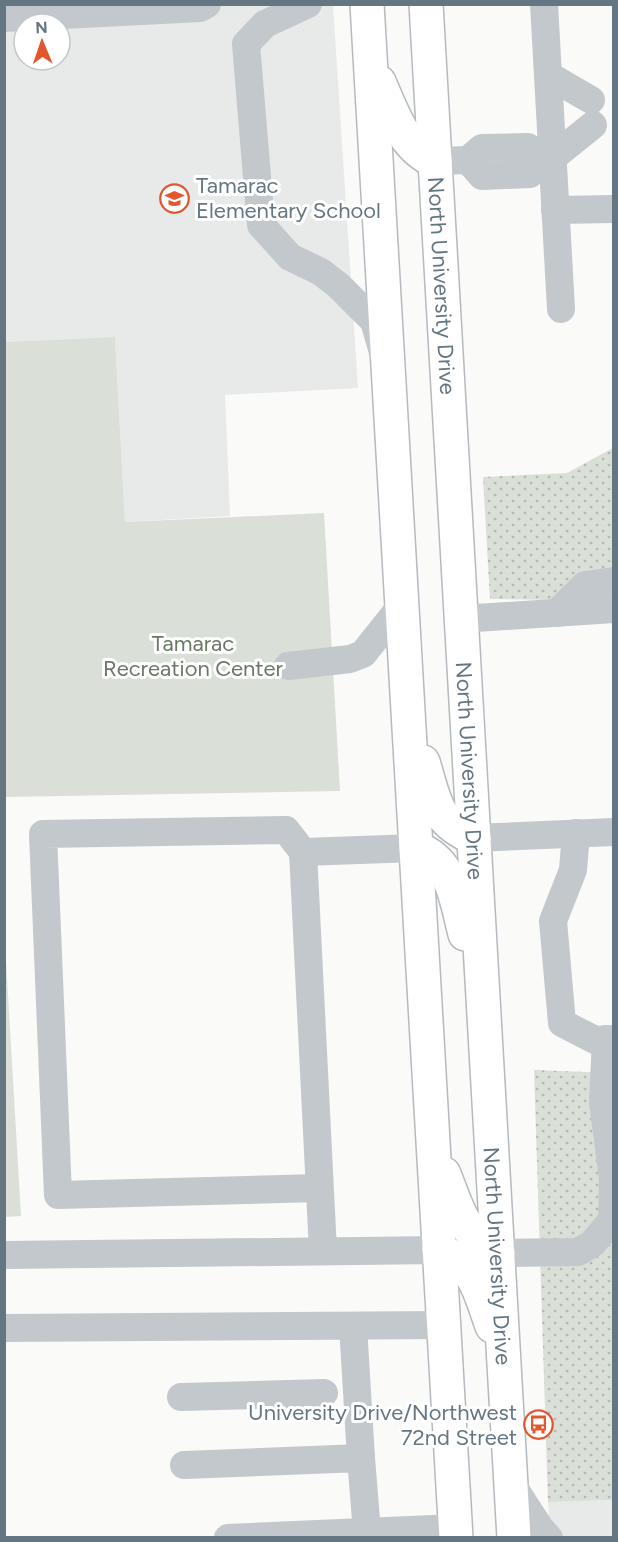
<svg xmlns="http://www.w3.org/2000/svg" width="618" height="1542" viewBox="0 0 618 1542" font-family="Figtree,sans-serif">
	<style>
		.built { fill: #e8e9e9; fill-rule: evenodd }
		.grass { fill: url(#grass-dots) }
		.park { fill: #dadfd7 }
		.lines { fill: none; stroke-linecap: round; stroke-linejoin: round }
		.major-casing { stroke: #b5babe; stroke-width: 36 }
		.minor { stroke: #c3c8cc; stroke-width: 28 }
		.major { stroke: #fff; stroke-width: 33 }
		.labels { text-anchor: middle; stroke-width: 6; stroke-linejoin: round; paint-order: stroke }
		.poi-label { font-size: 22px; fill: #657683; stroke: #fff; text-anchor: start }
		.street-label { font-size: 22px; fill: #657683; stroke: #fff }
		.park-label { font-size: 22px; fill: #687a64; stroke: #fff }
	</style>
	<defs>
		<pattern id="grass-dots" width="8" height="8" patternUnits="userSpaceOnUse" patternTransform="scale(1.5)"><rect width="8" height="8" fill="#dadfd7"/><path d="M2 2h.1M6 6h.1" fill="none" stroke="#b4b9b4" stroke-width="1.8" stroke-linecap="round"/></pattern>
	</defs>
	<rect width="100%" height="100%" fill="#fafaf8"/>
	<g class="built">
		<path d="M 4,5 L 333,5 L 358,388 L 225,395 L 230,516 L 125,522 L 115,337 L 5,342 ZM 24,24 L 60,24 L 60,60 L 24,60 Z"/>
		<path d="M 613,1500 L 613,1537 L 550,1537 L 548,1502 Z"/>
	</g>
	<g class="grass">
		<path d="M 613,448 L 613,595 L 569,600 L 490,599 L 483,477 L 567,473 Z"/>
		<path d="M 534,1070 L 613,1073 L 613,1500 L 548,1502 Z"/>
	</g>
	<g class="park">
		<path d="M 115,337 L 125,522 L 324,513 L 340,791 L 5,797 L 4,342 Z"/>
		<path d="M 4,927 L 21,1216 L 5,1217 Z"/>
	</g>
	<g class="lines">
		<defs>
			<g id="major">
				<path d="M 367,4 L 456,1538"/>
				<path id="s1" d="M 426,4 L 514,1538"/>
				<path d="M 379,82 C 392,111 403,148 435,161"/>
				<path d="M 423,762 C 435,800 434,821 474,838"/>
				<path d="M 416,848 C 453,861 456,900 465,934"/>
				<path d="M 444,1174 C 459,1212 461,1231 498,1253"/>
				<path d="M 439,1250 C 477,1266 479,1291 492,1326"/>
			</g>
		</defs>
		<use href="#major" class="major-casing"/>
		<g class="minor">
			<path d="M 308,4 L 265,24 L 246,44 L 261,225 L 290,257 L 321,272 L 339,286 L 374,321 L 383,352"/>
			<path d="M 544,4 L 561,309"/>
			<path d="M 4,18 L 200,8 L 207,4"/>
			<path d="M 548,75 L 591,100"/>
			<path d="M 468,160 L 482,176 L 530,174 L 544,159"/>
			<path d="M 435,161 L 468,160 L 482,148 L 528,147 L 544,159 L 552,158 L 593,125"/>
			<path d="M 555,210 L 614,209"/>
			<path d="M 557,613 L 585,585 L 614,581"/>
			<path d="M 461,619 L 614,609"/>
			<path d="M 288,666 L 350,659 L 363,654 L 402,605"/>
			<path d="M 576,833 L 573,870 L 553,921 L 562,1023 L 595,1040 L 614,1039"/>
			<path d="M 474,838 L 614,832"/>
			<path d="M 303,852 L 323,1251"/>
			<path d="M 319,1188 L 58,1195 L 43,834 L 286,830 L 303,852 L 416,848"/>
			<path d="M 498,1253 L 578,1252 L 592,1244 L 612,1220 L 613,1179 L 603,1102 L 606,1039"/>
			<path d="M 4,1255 L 439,1250"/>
			<path d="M 353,1326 L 361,1458"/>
			<path d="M 4,1328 L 444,1325"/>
			<path d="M 181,1397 L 324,1393"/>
			<path d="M 184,1465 L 361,1458 L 367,1532"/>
			<path d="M 511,1483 L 540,1528 L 549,1538"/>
			<path d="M 228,1538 L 456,1528"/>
		</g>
		<use href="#major" class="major"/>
	</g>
	<defs>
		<symbol id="school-ring" viewBox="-11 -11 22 22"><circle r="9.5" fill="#fff" stroke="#e4572e" stroke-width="1.5"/><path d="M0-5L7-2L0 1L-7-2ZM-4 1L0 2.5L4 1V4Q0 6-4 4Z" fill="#e4572e"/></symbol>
		<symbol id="bus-ring" viewBox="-11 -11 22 22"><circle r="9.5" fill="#fff" stroke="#e4572e" stroke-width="1.5"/><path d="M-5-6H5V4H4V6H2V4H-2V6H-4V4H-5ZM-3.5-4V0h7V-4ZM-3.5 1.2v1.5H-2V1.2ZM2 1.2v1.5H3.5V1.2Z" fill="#e4572e"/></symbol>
	</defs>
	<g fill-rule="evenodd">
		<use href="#school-ring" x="158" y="182" width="33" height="33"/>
		<use href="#bus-ring" x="522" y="1408" width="33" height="33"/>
	</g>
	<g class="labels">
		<g class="poi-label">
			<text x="196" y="193">Tamarac<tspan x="196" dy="25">Elementary School</tspan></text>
			<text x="517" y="1420" text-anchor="end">University Drive/Northwest<tspan x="517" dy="25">72nd Street</tspan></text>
		</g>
		<g class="street-label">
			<text dy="8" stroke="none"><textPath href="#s1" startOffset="282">North University Drive</textPath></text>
			<text dy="8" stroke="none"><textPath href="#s1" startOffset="768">North University Drive</textPath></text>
			<text dy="8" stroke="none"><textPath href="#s1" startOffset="1254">North University Drive</textPath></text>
		</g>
		<g class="park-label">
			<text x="193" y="651">Tamarac<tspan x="193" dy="25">Recreation Center</tspan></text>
		</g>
	</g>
	<rect width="618" height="1542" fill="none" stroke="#657683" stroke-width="12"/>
	<g transform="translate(42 42) rotate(358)"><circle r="28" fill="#ffffff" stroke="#c1c8cd" stroke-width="1.5"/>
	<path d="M0-4.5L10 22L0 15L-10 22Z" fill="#e4572e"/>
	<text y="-9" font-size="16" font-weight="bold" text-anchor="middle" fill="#657683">N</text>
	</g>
</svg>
